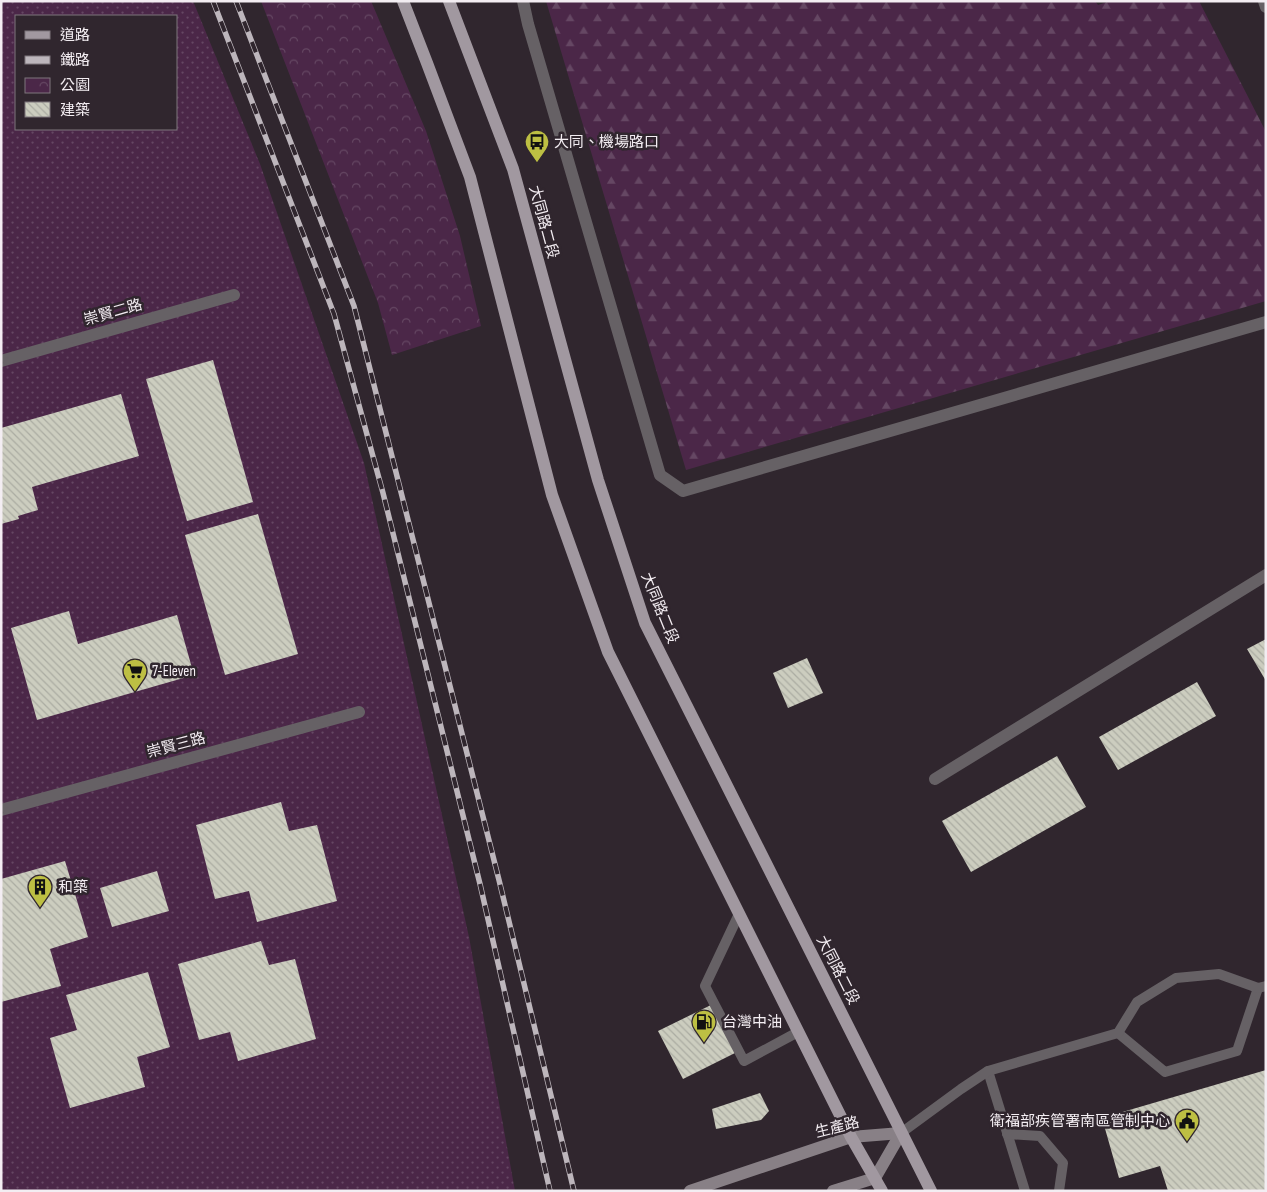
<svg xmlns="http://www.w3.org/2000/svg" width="1267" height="1192" viewBox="0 0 1267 1192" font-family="'Sofia Sans Condensed','Noto Sans TC',sans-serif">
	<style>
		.grass { fill: url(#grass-dots); fill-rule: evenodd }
		.forest { fill: url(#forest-firs) }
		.park { fill: url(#park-crowns) }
		.building { fill: url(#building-back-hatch) }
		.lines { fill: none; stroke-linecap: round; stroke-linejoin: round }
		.lane { stroke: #666165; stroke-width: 10 }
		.street { stroke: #666165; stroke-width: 12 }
		.secondary { stroke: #888086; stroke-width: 12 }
		.primary { stroke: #a198a0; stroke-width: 12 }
		.rail-casing { stroke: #bdb6bc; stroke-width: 5.5 }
		.rail { stroke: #30262e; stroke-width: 4; stroke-dasharray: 11; stroke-linecap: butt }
		.labels { text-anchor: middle; stroke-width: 5; stroke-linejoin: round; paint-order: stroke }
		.poi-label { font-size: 15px; fill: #f3edf2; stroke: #30262e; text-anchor: start }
		.street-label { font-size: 15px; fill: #f3edf2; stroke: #30262e }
	</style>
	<defs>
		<pattern id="grass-dots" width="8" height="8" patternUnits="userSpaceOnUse" patternTransform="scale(1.25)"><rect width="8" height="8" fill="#4b2748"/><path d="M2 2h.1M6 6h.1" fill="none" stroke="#654763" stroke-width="1.8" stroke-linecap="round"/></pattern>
		<pattern id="forest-firs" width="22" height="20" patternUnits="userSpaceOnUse" patternTransform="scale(1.25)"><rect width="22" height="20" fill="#4b2748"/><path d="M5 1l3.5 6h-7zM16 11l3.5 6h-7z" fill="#654763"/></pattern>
		<pattern id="park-crowns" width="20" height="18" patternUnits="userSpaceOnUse" patternTransform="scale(1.25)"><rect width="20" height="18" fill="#4b2748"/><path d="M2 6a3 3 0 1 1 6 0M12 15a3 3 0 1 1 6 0" fill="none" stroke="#654763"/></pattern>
		<pattern id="building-back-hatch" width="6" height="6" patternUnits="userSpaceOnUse" patternTransform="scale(1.25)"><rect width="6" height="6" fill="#cccdbf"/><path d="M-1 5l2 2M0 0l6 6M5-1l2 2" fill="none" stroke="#abaca2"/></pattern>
	</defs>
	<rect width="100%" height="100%" fill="#30262e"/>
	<path class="grass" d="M 1,1 L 193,1 L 260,164 L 364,463 L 469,937 L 515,1191 L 1,1191 ZM 16,16 L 176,16 L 176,129 L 16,129 Z"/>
	<path class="forest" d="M 546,1 L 1095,1 L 1098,5 L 1110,1 L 1199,1 L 1266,132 L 1266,301 L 686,470 Z"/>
	<path class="park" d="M 261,1 L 371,1 L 426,131 L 460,236 L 481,326 L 392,355 L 378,303 Z"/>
	<g class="building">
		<path d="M 213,360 L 253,502 L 187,521 L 146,379 Z"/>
		<path d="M 121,394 L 139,456 L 32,487 L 38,510 L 18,516 L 19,519 L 1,524 L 1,428 Z"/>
		<path d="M 258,514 L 298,654 L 225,675 L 185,535 Z"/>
		<path d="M 69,611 L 78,644 L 177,615 L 194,675 L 37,720 L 11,628 Z"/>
		<path d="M 1266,639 L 1266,681 L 1247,649 Z"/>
		<path d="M 807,658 L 823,693 L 788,708 L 773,673 Z"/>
		<path d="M 1197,682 L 1216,716 L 1118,770 L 1099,737 Z"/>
		<path d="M 1057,756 L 1086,807 L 971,872 L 942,821 Z"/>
		<path d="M 281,802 L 289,831 L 317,825 L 337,901 L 257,922 L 249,891 L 215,899 L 196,825 Z"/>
		<path d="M 65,861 L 88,937 L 50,949 L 61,986 L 1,1002 L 1,879 Z"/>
		<path d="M 157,871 L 169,911 L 112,927 L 100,888 Z"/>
		<path d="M 261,941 L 269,965 L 295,959 L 316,1039 L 238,1061 L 230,1032 L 199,1040 L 178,964 Z"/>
		<path d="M 148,972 L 170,1047 L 137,1057 L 145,1087 L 70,1108 L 50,1038 L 77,1030 L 66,995 Z"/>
		<path d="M 711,1005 L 735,1053 L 683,1079 L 658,1031 Z"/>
		<path d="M 1266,1070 L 1266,1191 L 1168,1191 L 1160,1166 L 1119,1178 L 1102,1118 Z"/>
		<path d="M 760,1093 L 769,1111 L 761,1120 L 716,1129 L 712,1109 Z"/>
	</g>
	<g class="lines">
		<g class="lane">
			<path d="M 739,914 L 705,986 L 744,1061 L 798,1032"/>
			<path d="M 1118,1033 L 1165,1072 L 1237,1051 L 1258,988"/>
			<path d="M 988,1071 L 1025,1191"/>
			<path d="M 901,1133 L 961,1089 L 988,1071 L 1118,1033 L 1137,1002 L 1176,978 L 1219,974 L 1258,988 L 1266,986"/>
			<path d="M 1007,1134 L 1040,1136 L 1063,1163 L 1059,1191"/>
		</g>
		<g class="street">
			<path d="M 523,1 L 528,24 L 660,475 L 683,491 L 1266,322"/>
			<path d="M 1264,1 L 1266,7"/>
			<path d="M 1,361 L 234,295"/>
			<path d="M 935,779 L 1266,575"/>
			<path d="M 1,810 L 359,712"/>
		</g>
		<g class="secondary">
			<path d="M 690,1191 L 851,1137 L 901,1133"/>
			<path d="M 833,1191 L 875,1178 L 901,1133"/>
		</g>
		<g class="primary">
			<path d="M 403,1 L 427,63 L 470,177 L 552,495 L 608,652 L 851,1137 L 882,1191"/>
			<path d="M 449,1 L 513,169 L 598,480 L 645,623 L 931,1191"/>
		</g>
		<defs>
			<g id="rail">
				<path d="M 213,1 L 334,314 L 383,493 L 480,884 L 550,1191"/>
				<path d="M 236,1 L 354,306 L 499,880 L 574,1191"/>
			</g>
		</defs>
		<use href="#rail" class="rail-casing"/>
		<use href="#rail" class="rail"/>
	</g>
	<defs>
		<symbol id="bus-pin" viewBox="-11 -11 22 30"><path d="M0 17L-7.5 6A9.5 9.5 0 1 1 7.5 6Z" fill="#bdbf43" stroke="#30262e"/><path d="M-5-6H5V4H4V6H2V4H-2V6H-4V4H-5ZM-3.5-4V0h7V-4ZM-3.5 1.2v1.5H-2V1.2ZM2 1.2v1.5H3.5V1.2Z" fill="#111"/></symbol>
		<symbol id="supermarket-pin" viewBox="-11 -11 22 30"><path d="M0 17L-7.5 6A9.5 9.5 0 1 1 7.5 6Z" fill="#bdbf43" stroke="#30262e"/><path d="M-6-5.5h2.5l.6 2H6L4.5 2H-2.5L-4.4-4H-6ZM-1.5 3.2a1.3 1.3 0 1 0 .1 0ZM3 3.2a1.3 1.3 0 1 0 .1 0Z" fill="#111"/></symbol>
		<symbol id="building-pin" viewBox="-11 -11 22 30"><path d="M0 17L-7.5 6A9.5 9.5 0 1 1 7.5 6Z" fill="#bdbf43" stroke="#30262e"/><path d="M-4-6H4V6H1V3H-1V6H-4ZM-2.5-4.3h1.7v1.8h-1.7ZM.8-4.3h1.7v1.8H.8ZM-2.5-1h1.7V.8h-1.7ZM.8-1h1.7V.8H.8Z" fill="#111"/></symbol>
		<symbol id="fuel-pin" viewBox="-11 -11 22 30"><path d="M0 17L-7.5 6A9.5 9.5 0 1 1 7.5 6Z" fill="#bdbf43" stroke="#30262e"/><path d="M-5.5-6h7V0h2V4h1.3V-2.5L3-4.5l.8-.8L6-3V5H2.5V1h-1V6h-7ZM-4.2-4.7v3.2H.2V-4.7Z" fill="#111"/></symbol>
		<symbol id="civic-pin" viewBox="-11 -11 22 30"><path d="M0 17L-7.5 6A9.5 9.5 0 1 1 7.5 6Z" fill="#bdbf43" stroke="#30262e"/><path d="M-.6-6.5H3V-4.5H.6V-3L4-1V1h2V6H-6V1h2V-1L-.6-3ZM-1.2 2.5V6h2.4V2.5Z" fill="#111"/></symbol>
	</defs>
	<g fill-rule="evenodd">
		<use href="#bus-pin" x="523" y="128" width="28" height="38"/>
		<use href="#supermarket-pin" x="121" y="657" width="28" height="38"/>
		<use href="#building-pin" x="26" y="873" width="28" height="38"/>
		<use href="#fuel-pin" x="690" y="1008" width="28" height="38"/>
		<use href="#civic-pin" x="1173" y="1107" width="28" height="38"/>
	</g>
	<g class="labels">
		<g class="poi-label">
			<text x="554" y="147">大同、機場路口</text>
			<text x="152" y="676">7-Eleven</text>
			<text x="58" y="892">和築</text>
			<text x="722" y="1027">台灣中油</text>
			<text x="1170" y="1126" text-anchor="end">衛福部疾管署南區管制中心</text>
		</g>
		<g class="street-label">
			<text transform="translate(544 222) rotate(75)" y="5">大同路二段</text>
			<text transform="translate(113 312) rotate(-16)" y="5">崇賢二路</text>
			<text transform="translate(660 608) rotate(68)" y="5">大同路二段</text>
			<text transform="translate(176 745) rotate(-15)" y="5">崇賢三路</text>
			<text transform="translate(838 970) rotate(63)" y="5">大同路二段</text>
			<text transform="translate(837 1127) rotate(-14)" y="5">生產路</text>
		</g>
	</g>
	<rect width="1267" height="1192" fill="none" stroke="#f3edf2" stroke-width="5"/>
	<rect x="15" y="15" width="162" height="115" fill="#30262e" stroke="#7e767c"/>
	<rect x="25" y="31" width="25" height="8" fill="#a198a0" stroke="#7e767c"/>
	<text x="60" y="40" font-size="15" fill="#f3edf2">道路</text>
	<rect x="25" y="56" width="25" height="8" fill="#bdb6bc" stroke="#7e767c"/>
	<text x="60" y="65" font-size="15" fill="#f3edf2">鐵路</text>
	<rect x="25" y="78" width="25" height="15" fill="url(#park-crowns)" stroke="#7e767c"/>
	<text x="60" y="90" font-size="15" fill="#f3edf2">公園</text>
	<rect x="25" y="102" width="25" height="15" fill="url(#building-back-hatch)" stroke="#7e767c"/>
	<text x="60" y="115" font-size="15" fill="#f3edf2">建築</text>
</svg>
